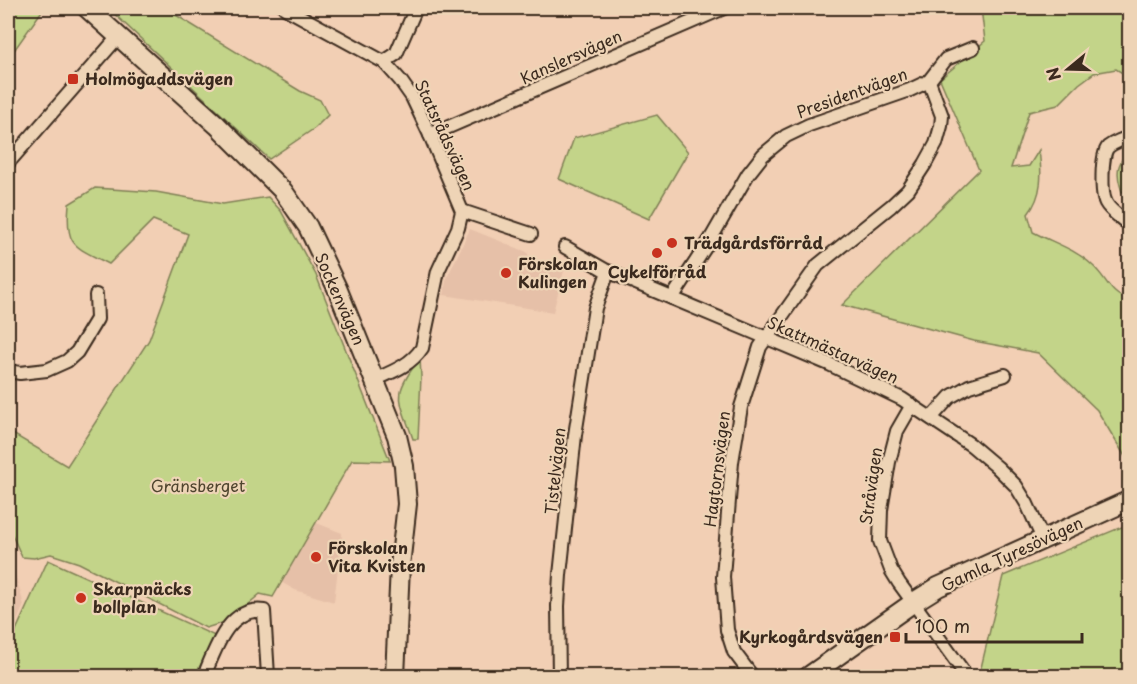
<svg xmlns="http://www.w3.org/2000/svg" width="1137" height="684" viewBox="0 0 1137 684" font-family="'Playpen Sans',sans-serif">
	<style>
		.built { fill: #e6c0a8 }
		.green { fill: #c3d489; stroke: #7f7f54; stroke-width: 1.5 }
		.lines { fill: none; stroke-linecap: round; stroke-linejoin: round }
		.street-casing { stroke: #3b2a1e; stroke-width: 16 }
		.secondary-casing { stroke: #3b2a1e; stroke-width: 22 }
		.street { stroke: #eed4b6; stroke-width: 12 }
		.secondary { stroke: #eed4b6; stroke-width: 18 }
		.rail-casing { stroke: #3b2a1e; stroke-width: 6 }
		.rail { stroke: #eed4b6; stroke-width: 4; stroke-dasharray: 11; stroke-linecap: butt }
		.poi-dot { fill: #c8321e; stroke: #eed4b6; stroke-width: 2 }
		.labels { text-anchor: middle; stroke-width: 4.5; stroke-linejoin: round; paint-order: stroke }
		.street-label { font-size: 16px; fill: #3b2a1e; stroke: #eed4b6 }
		.poi-label { font-size: 16px; font-weight: bold; fill: #3b2a1e; stroke: #eed4b6; text-anchor: start }
		.park-label { font-size: 16px; fill: #4f442e; stroke: #eed4b6 }
	</style>
	<rect width="100%" height="100%" fill="#f2cfb4"/>
	<filter id="ink" filterUnits="userSpaceOnUse"><feTurbulence type="fractalNoise" baseFrequency=".0167" numOctaves="2"/><feDisplacementMap in="SourceGraphic" scale="12" xChannelSelector="R" yChannelSelector="G"/><feConvolveMatrix kernelMatrix="1 2 1 2 8 2 1 2 1" color-interpolation-filters="sRGB"/></filter>
	<g filter="url(#ink)">
		<g class="built">
			<path d="M 470,229 L 527,252 L 530,259 L 537,265 L 565,267 L 553,312 L 444,295 L 446,280 Z"/>
			<path d="M 314,522 L 342,533 L 334,602 L 295,590 L 279,581 Z"/>
			<path d="M 8,549 L 24,605 L 8,641 Z"/>
		</g>
		<g class="green">
			<path d="M 17,8 L 44,8 L 8,59 L 8,22 Z"/>
			<path d="M 108,8 L 156,8 L 171,12 L 300,91 L 320,100 L 328,115 L 315,128 L 269,159 Z"/>
			<path d="M 981,8 L 1129,8 L 1129,77 L 1116,69 L 1094,73 L 1079,84 L 1058,105 L 1029,112 L 1011,168 L 1029,166 L 1039,150 C 1042,173 1043,195 1028,214 L 1033,232 C 1054,243 1075,249 1092,265 C 1108,279 1108,293 1129,300 L 1129,463 L 1097,410 L 1038,353 L 974,341 L 842,305 L 979,170 L 940,79 L 985,41 Z"/>
			<path d="M 657,115 L 688,152 L 649,219 L 559,179 L 574,138 Z"/>
			<path d="M 1129,148 L 1129,191 L 1122,192 C 1115,171 1117,166 1129,148 Z"/>
			<path d="M 95,188 L 156,192 L 223,204 L 268,197 L 281,211 L 316,275 L 390,461 L 352,460 L 273,597 L 260,594 L 228,621 L 206,628 L 79,563 L 51,554 L 34,558 L 22,557 L 8,526 L 8,431 L 67,466 L 149,340 L 188,234 L 153,220 L 109,264 C 74,246 65,247 69,204 Z"/>
			<path d="M 420,358 L 421,377 L 418,439 L 413,439 C 399,397 391,396 420,358 Z"/>
			<path d="M 1129,524 L 1129,676 L 979,676 L 1003,576 Z"/>
			<path d="M 48,560 L 215,636 L 195,676 L 23,676 L 8,670 L 8,648 Z"/>
		</g>
		<g class="lines">
			<defs>
				<g id="street">
					<path d="M 285,8 L 384,62 L 400,80 L 412,97 L 430,135 L 462,211 L 458,228 L 438,271 L 422,348 C 411,365 392,372 374,380"/>
					<path d="M 384,62 L 396,54 L 416,8"/>
					<path d="M 430,135 L 724,8"/>
					<path d="M 1130,138 C 1124,138 1113,143 1108,147 C 1101,155 1101,194 1106,203 C 1110,211 1123,219 1130,226"/>
					<path d="M 8,163 L 118,37"/>
					<path d="M 462,211 L 531,234"/>
					<path d="M 565,247 L 605,270 L 829,364 L 902,399 L 971,445 L 997,467 L 1016,486 L 1027,504 L 1043,539"/>
					<path d="M 672,298 L 710,240 L 748,174 L 763,155 L 786,136 L 809,125 L 910,90 L 929,81 L 946,59 L 973,48"/>
					<path d="M 8,371 L 20,373 L 47,370 L 67,361 L 77,352 L 97,319 L 96,295"/>
					<path d="M 912,405 L 897,431 L 889,462 L 881,510 L 880,541 L 891,570 L 899,583 L 963,671 L 962,676"/>
					<path d="M 931,418 L 950,397 L 969,386 L 1005,375"/>
					<path d="M 204,676 C 215,650 228,606 264,611 L 268,676"/>
					<path d="M 559,676 L 558,606 L 560,575 L 575,435 L 595,308 L 608,272"/>
					<path d="M 752,676 L 734,652 L 727,630 L 723,577 L 732,462 L 741,407 L 760,347 L 818,265 L 891,206 L 908,190 L 925,164 L 936,144 L 941,126 L 942,116 L 929,81"/>
				</g>
				<g id="secondary">
					<path d="M 87,8 L 217,125 L 283,191 L 308,227 L 337,288 L 397,436 L 404,466 L 407,504 L 400,566 L 395,676"/>
					<path d="M 809,676 L 914,602 L 938,587 L 1130,500"/>
				</g>
			</defs>
			<use href="#street" class="street-casing"/>
			<use href="#secondary" class="secondary-casing"/>
			<use href="#street" class="street"/>
			<use href="#secondary" class="secondary"/>
			<defs>
				<path id="rail" d="M 8,9 L 8,8"/>
			</defs>
			<use href="#rail" class="rail-casing"/>
			<use href="#rail" class="rail"/>
		</g>
	</g>
	<g class="poi-dot">
		<rect x="67" y="73" width="12" height="12" rx="3"/>
		<circle cx="672" cy="243" r="6"/>
		<circle cx="657" cy="253" r="6"/>
		<circle cx="506" cy="273" r="6"/>
		<circle cx="316" cy="557" r="6"/>
		<circle cx="81" cy="598" r="6"/>
		<rect x="889" y="631" width="12" height="12" rx="3"/>
	</g>
	<g class="labels">
		<g class="street-label">
			<text transform="translate(571 57) rotate(-24)" y="6">Kanslersvägen</text>
			<text transform="translate(852 93) rotate(-20)" y="6">Presidentvägen</text>
			<text transform="translate(445 135) rotate(65)" y="6">Statsrådsvägen</text>
			<text transform="translate(340 299) rotate(66)" y="6">Sockenvägen</text>
			<text transform="translate(833 350) rotate(24)" y="6">Skattmästarvägen</text>
			<text transform="translate(717 469) rotate(-83)" y="6">Hagtornsvägen</text>
			<text transform="translate(555 471) rotate(-84)" y="6">Tistelvägen</text>
			<text transform="translate(871 486) rotate(-82)" y="6">Stråvägen</text>
			<text transform="translate(1012 554) rotate(-25)" y="6">Gamla Tyresövägen</text>
		</g>
		<g class="poi-label">
			<text x="85" y="85">Holmögaddsvägen</text>
			<text x="684" y="249">Trädgårdsförråd</text>
			<text x="518" y="270">Förskolan<tspan x="518" dy="18">Kulingen</tspan></text>
			<text x="657" y="278" text-anchor="middle">Cykelförråd</text>
			<text x="328" y="554">Förskolan<tspan x="328" dy="18">Vita Kvisten</tspan></text>
			<text x="93" y="595">Skarpnäcks<tspan x="93" dy="18">bollplan</tspan></text>
			<text x="883" y="643" text-anchor="end">Kyrkogårdsvägen</text>
		</g>
		<g class="park-label">
			<text x="198" y="492">Gränsberget</text>
		</g>
	</g>
	<rect width="1137" height="684" fill="none" stroke="#eed4b6" stroke-width="30"/>
	<rect x="15" y="15" width="1107" height="654" fill="none" stroke="#3b2a1e" stroke-width="2" filter="url(#ink)"/>
	<g transform="translate(1068 69) rotate(251)" stroke="#eed4b6" stroke-width="4.5" paint-order="stroke">
	<path d="M0-4.5L10 22L0 15L-10 22Z" fill="#3b2a1e"/>
	<text y="-9" font-size="16" font-weight="bold" text-anchor="middle" fill="#3b2a1e">N</text>
	</g>
	<path d="M906 633v9h176v-9" fill="none" stroke="#3b2a1e" stroke-width="3"/>
	<text x="915" y="633" font-size="18" fill="#3b2a1e" stroke="#eed4b6" stroke-width="4.5" paint-order="stroke">100 m</text>
</svg>
